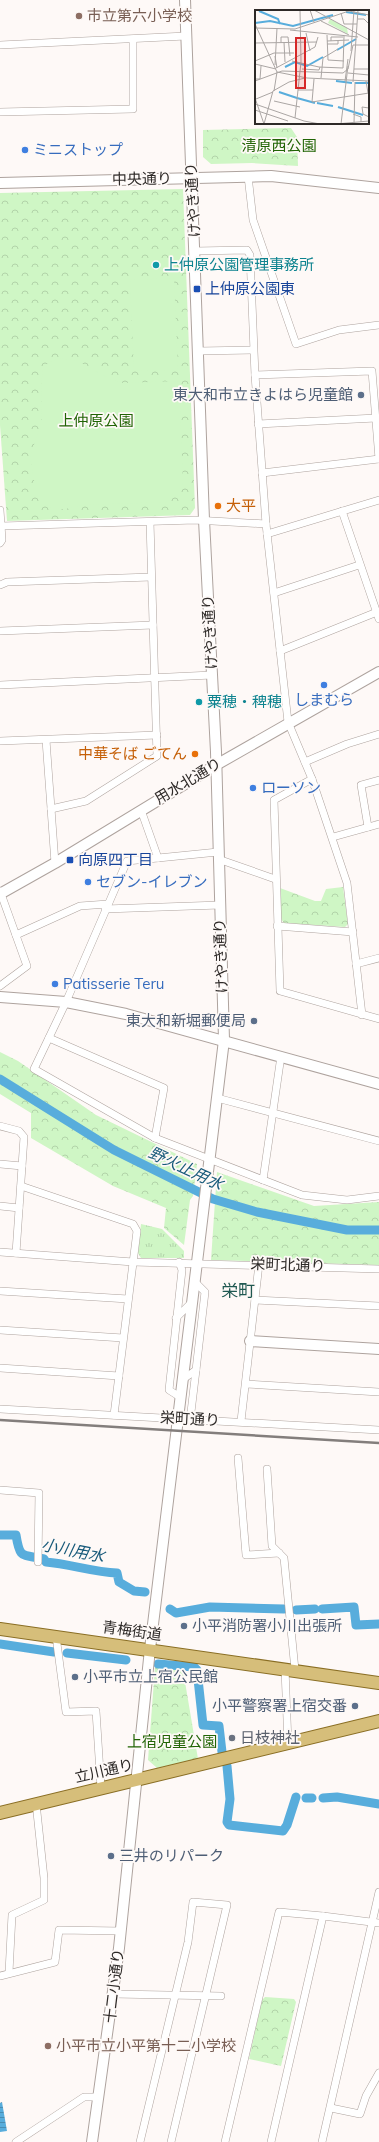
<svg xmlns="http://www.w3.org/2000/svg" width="379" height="2142" viewBox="0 0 379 2142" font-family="Mulish,'Noto Sans JP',sans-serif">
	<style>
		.grass { fill: url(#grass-tufts) }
		.forest { fill: url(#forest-crowns) }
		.pitch { fill: #cff6c5 }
		.water { fill: url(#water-rules) }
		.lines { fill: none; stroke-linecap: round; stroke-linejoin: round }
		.canal { stroke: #58addc; stroke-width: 9 }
		.street-casing { stroke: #aea39e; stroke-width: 8 }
		.secondary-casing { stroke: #aea39e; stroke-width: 12 }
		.primary-casing { stroke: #8a6e24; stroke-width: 14 }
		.street { stroke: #fff; stroke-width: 7 }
		.secondary { stroke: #fff; stroke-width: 10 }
		.primary { stroke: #d6be7a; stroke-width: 12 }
		.rail { stroke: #837e7c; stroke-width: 2.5 }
		.education-dot { fill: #8d6e63; stroke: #fef9f7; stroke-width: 1.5 }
		.shop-dot { fill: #3f7fe0; stroke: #fef9f7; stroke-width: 1.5 }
		.culture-dot { fill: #0f9aa8; stroke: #fef9f7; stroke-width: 1.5 }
		.transit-dot { fill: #1a4fb4; stroke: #fef9f7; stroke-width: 1.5 }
		.service-dot { fill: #5c6f8a; stroke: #fef9f7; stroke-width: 1.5 }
		.food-dot { fill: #e8710a; stroke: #fef9f7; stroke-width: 1.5 }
		.worship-dot { fill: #6b7280; stroke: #fef9f7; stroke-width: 1.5 }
		.labels { text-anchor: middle; stroke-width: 3.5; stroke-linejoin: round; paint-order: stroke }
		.education-label { font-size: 15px; fill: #785e54; stroke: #fef9f7; text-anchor: start }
		.park-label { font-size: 15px; fill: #216405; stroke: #fef9f7 }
		.shop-label { font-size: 15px; fill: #366cbe; stroke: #fef9f7; text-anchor: start }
		.street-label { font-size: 15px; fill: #2e2a28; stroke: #fef9f7 }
		.culture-label { font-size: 15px; fill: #0d838f; stroke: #fef9f7; text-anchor: start }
		.transit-label { font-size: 15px; fill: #164399; stroke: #fef9f7; text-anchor: start }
		.service-label { font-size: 15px; fill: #4e5e75; stroke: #fef9f7; text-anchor: end }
		.food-label { font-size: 15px; fill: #c56008; stroke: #fef9f7; text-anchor: start }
		.worship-label { font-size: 15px; fill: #5b616d; stroke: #fef9f7; text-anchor: start }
		.water-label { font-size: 16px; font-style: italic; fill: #185a7a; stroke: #fef9f7 }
		.quarter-label { font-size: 17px; fill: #1f5851; stroke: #fef9f7 }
		.inset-river { fill: none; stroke: #58addc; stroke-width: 2 }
		.inset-road { fill: none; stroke: #aba6a4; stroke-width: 1 }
		.view { fill: #d62828; fill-opacity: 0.15; stroke: #d62828; stroke-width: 2 }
		.inset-edge { fill: none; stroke: #2e2a28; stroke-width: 2 }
	</style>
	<defs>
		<pattern id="grass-tufts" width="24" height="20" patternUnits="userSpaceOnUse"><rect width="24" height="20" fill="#cff6c5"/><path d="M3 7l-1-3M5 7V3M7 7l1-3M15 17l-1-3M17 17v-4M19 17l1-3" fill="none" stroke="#b2d3a9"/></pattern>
		<pattern id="forest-crowns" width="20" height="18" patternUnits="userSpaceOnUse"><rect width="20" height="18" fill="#cff6c5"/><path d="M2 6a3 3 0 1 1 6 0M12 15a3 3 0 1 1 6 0" fill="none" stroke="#b2d3a9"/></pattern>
		<pattern id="water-rules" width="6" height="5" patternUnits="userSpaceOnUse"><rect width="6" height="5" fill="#58addc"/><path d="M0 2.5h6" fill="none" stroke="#498db2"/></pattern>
	</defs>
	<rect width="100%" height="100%" fill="#fef9f7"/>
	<path class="grass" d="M 141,1224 L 162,1229 L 184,1251 L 184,1258 L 141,1258 L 138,1253 Z"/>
	<g class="forest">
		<path d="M 291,128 L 297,137 L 298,166 L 252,163 L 211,164 L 203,157 L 203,130 Z"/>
		<path d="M 183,189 L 195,508 L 190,515 L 7,521 L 0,425 L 0,193 Z"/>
		<path d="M 343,887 L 348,924 L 345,927 L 284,923 L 281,919 L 280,888 L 315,901 L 321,901 L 326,889 Z"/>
		<path d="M 0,1052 L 18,1061 L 96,1115 L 197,1164 L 193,1196 L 190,1200 L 184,1245 L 164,1228 L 166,1208 L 113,1186 L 31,1138 L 31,1113 L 0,1094 Z"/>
		<path d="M 217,1172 L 314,1206 L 379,1202 L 379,1265 L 211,1260 Z"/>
		<path d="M 155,1667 L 183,1670 L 198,1759 L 157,1768 L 148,1760 Z"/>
		<path d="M 265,1997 L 294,1999 L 296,2002 L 281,2066 L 249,2059 L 262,2000 Z"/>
	</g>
	<g class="pitch">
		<path d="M 174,278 L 178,370 L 134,371 L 130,280 Z"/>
		<path d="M 59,358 L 78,361 L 110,379 L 123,383 L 179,381 L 183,484 L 166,502 L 84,505 L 65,509 L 53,509 L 44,504 L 35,486 L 30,457 L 42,420 L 41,385 L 43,370 L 48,363 Z"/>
	</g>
	<path class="water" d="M 2,2102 L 7,2131 L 0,2132 L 0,2103 Z"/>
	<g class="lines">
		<g class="canal">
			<path d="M 0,1079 L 114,1150 L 213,1199 L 257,1212 L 347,1230 L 379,1230"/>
			<path d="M 0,1535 L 16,1535 C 20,1560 22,1554 44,1559 L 46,1562 C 70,1564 93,1572 117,1573 L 119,1582 L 134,1591 L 145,1592"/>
			<path d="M 170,1609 L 176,1613 L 210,1607 L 284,1609"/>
			<path d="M 322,1609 L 354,1607 L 356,1625 L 379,1624"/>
			<path d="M 296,1610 L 315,1609"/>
			<path d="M 0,1644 L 54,1652"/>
			<path d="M 67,1653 L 126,1660"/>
			<path d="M 158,1664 L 194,1667 L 197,1670 L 203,1725 L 219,1726 L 222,1752"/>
			<path d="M 227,1766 L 230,1799 L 227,1822 L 229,1825 L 283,1831 L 287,1825 L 296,1797"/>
			<path d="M 306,1798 L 312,1798"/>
			<path d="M 323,1798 L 337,1797 L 379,1804"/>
		</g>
		<defs>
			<g id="street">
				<path d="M 0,45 L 186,36"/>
				<path d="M 0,112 L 133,109 L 133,39"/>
				<path d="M 248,176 L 253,220 L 296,344 L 339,330 L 379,325"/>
				<path d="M 195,251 L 247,250 L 250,255 L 255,375 L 266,524 L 288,722 L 312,779 L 347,883 L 362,1015"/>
				<path d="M 199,351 L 253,350"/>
				<path d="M 255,375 L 372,371 L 379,459"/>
				<path d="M 258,424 L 376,418"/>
				<path d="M 262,473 L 379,459"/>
				<path d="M 0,510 L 2,540 L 0,543"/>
				<path d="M 342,511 L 379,619"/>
				<path d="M 2,526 L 195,520 L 266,524"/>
				<path d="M 267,534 L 379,500"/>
				<path d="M 0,585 L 7,582 L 151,577"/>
				<path d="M 274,593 L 359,565"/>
				<path d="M 0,631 L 153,625"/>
				<path d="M 280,651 L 377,612"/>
				<path d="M 0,685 L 212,675"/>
				<path d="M 46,740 L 55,863"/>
				<path d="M 0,741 L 157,735"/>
				<path d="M 305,762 L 347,744 L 379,734"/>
				<path d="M 312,779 L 274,800 L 280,991 L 379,1019"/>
				<path d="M 51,809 L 86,801 L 157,756 L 150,522"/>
				<path d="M 141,810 L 158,858 L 218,852"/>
				<path d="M 368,827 L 361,785 L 379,780"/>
				<path d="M 333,837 L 379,824"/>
				<path d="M 158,858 L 127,861 L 66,1002 L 34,1069 L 155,1138 L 302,1195 L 347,1200 L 379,1196"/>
				<path d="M 218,859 L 275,879"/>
				<path d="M 105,909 L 220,905"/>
				<path d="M 277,926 L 353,932"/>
				<path d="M 16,935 L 80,906 L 108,904"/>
				<path d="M 356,964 L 379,958"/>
				<path d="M 0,986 L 27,966 L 0,891"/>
				<path d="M 49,1038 L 164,1088 L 155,1138"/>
				<path d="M 217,1098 L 379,1141"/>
				<path d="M 0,1126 L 19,1131 L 24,1137 L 16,1253"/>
				<path d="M 0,1164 L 22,1166"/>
				<path d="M 263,1180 L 281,1056"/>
				<path d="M 21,1186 L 133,1224 L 137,1231 L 114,1415"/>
				<path d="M 0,1206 L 19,1208"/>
				<path d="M 0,1252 L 133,1262 L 379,1269"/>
				<path d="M 179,1262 L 182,1270 L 169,1390 L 180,1397"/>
				<path d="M 0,1291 L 128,1299"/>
				<path d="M 255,1300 L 379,1306"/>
				<path d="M 176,1318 L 191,1303"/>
				<path d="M 0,1330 L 123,1338"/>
				<path d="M 0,1368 L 119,1376"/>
				<path d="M 196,1370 L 191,1412 L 197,1420"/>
				<path d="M 182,1380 L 196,1370 L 205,1292 L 194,1281"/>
				<path d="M 246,1384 L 379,1392"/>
				<path d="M 0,1409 L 379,1430"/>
				<path d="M 241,1421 L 259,1264"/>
				<path d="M 238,1458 L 246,1555 L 279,1553"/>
				<path d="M 267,1469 L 272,1546 L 284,1558 L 295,1670"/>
				<path d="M 0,1490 L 39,1493 L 38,1562"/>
				<path d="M 56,1636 L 66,1712 L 96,1711 L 101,1788"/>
				<path d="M 285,1669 L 288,1744"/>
				<path d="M 9,1972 L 12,1915 L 44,1900 L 44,1878 L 36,1803"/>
				<path d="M 0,1976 L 55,1962 L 59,1930 L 121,1931"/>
				<path d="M 114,1994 L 221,1996"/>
				<path d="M 331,2108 L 360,2114 L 366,2096 L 379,2073"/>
				<path d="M 16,2142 L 84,2097 L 98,2097"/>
				<path d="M 140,2142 L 188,1942 L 193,1902 L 227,1905 L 171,2142"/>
				<path d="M 225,2142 L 279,1912 L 323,1916"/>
				<path d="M 271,2142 L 323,1916 L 379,1923"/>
				<path d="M 322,2142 L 379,1892"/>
			</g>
			<g id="secondary">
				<path d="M 0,183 L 271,176 L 379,188"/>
				<path d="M 0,894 L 55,863 L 216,765 L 379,672"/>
				<path d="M 0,997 L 66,1002 L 126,1014 L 379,1084"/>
				<path d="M 250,1341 L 379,1349"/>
				<path d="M 92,2142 L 119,1948 L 150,1649 L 224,1040 L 216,752 L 204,520 L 185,0"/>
			</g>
			<g id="primary">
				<path d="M 0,1629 L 379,1683"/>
				<path d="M 0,1813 L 379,1721"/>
			</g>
		</defs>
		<use href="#street" class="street-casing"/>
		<use href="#secondary" class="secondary-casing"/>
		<use href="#primary" class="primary-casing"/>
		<use href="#street" class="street"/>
		<use href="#secondary" class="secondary"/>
		<use href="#primary" class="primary"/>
		<path class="rail" d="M 0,1420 L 379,1443"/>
	</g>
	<g class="education-dot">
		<circle cx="79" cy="16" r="4"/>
		<circle cx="48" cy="2046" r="4"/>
	</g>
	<g class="shop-dot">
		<circle cx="25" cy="150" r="4"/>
		<circle cx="324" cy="685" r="4"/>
		<circle cx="253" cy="788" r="4"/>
		<circle cx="88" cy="882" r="4"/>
		<circle cx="55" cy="984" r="4"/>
	</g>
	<g class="culture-dot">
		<circle cx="156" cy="265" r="4"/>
		<circle cx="199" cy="702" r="4"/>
	</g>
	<g class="transit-dot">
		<rect x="193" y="285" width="8" height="8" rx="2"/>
		<rect x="66" y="856" width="8" height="8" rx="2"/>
	</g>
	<g class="service-dot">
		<circle cx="361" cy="395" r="4"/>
		<circle cx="254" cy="1021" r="4"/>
		<circle cx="184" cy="1626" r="4"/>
		<circle cx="75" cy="1677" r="4"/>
		<circle cx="355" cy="1706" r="4"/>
		<circle cx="111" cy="1856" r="4"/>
	</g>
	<g class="food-dot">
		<circle cx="218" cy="506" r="4"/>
		<circle cx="195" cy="754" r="4"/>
	</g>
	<circle class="worship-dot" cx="232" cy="1738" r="4"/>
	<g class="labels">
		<g class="education-label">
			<text x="87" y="21">市立第六小学校</text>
			<text x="56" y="2051">小平市立小平第十二小学校</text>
		</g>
		<g class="park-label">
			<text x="279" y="151">清原西公園</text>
			<text x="96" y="426">上仲原公園</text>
			<text x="172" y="1747">上宿児童公園</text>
		</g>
		<g class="shop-label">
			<text x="33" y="155">ミニストップ</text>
			<text x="324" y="705" text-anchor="middle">しまむら</text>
			<text x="261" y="793">ローソン</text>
			<text x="96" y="887">セブン-イレブン</text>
			<text x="63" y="989">Patisserie Teru</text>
		</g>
		<g class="street-label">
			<text transform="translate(142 179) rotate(-1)" y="5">中央通り</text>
			<text transform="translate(193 200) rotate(-93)" y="5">けやき通り</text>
			<text transform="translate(210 632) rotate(-93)" y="5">けやき通り</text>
			<text transform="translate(188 781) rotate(-31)" y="5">用水北通り</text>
			<text transform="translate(221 956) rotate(-92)" y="5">けやき通り</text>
			<text transform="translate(288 1265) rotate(2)" y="5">栄町北通り</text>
			<text transform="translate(190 1419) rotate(3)" y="5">栄町通り</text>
			<text transform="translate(132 1631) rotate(8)" y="5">青梅街道</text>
			<text transform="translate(104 1771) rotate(-13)" y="5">立川通り</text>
			<text transform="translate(114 1986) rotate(-83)" y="5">十二小通り</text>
		</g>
		<g class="culture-label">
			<text x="164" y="270">上仲原公園管理事務所</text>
			<text x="207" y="707">粟穂・稗穂</text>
		</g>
		<g class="transit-label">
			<text x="205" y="294">上仲原公園東</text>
			<text x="78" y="865">向原四丁目</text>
		</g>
		<g class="service-label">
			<text x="353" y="400">東大和市立きよはら児童館</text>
			<text x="246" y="1026">東大和新堀郵便局</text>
			<text x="192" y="1631" text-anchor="start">小平消防署小川出張所</text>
			<text x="83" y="1682" text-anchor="start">小平市立上宿公民館</text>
			<text x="347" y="1711">小平警察署上宿交番</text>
			<text x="119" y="1861" text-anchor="start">三井のリパーク</text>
		</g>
		<g class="food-label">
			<text x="226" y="511">大平</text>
			<text x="187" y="759" text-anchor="end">中華そば ごてん</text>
		</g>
		<g class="worship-label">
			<text x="240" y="1743">日枝神社</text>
		</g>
		<g class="water-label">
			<text transform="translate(186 1168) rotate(25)" y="6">野火止用水</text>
			<text transform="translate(73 1550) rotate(11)" y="6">小川用水</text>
		</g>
		<g class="quarter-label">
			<text x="238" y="1297">栄町</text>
		</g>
	</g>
	<g transform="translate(255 10)">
		<rect width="114" height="114" fill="#fef9f7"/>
		<path d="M 75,9 L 92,18 L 93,24 L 73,13 Z" fill="#cff6c5"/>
		<path class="inset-river" d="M 4,1 L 23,9 L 25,14M 91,2 L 111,5M 0,13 L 15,11 L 38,16 L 78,5M 82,40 L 101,29M 30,57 L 40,52 L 52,56 L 68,47M 81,71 L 97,73M 100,73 L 114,73M 24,82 L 42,88M 42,88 L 60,93M 62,93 L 78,96M 83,97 L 108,105"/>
		<path class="inset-road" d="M 55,0 L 59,12M 59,0 L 114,30M 86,3 L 89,14 L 102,14M 103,9 L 109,9 L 114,14M 66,11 L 94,25M 0,14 L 22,62M 0,18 L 40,19 L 94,1 L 114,5M 35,20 L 103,27M 51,23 L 55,41M 72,25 L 73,50 L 89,51M 72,31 L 94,30M 76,31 L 76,27 L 88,27M 29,32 L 30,52M 0,33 L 62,32M 26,33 L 26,27 L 33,27 L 35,46M 72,34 L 83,34 L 83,30M 96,41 L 99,0M 20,46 L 22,58M 0,51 L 19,43 L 39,43M 37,51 L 64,57 L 88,58 L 89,26M 0,54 L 21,59M 20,55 L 22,18M 21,58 L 60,37 L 63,27M 47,59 L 64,60 L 65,57M 99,59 L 114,59M 22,62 L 52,68 L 114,71M 93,63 L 114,65M 66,68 L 68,48 L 83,39M 0,69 L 5,69 L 6,56M 59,69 L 57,92 L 114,83M 0,71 L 27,61 L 88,63 L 93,59 L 98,35 L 114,35M 90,71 L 93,49M 111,71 L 113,83M 98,72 L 103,0M 43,80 L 58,80M 19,81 L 22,62M 0,88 L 9,114M 1,89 L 18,82M 19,91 L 45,97M 0,94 L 49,111 L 65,114M 0,100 L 33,111M 114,102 L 114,98 L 107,97 L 108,104 L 114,107M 98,104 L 106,107 L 106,112M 40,108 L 46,52 L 45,0M 9,114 L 18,81 L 34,72 L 50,68M 81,114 L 114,111M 86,114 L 93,56M 99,114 L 100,72"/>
		<path class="view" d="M 41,28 L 50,28 L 50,78 L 41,78 Z"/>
		<rect width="114" height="114" class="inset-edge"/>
	</g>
</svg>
